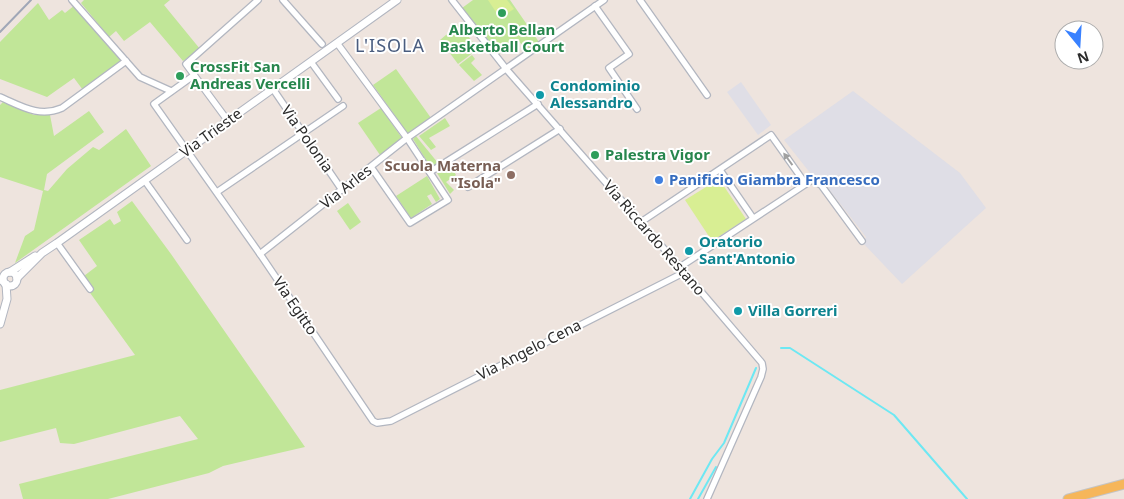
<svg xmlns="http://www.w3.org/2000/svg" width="1124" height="499" viewBox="0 0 1124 499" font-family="'Noto Sans',sans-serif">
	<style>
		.industrial { fill: #dfdee6 }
		.green { fill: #c1e698 }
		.pitch { fill: #d8ee93 }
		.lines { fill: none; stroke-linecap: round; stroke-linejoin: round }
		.stream { stroke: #6de8f3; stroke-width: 2 }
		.minor-casing { stroke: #b2b6c0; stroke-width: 8 }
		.tertiary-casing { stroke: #b2b6c0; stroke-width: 9 }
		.primary-casing { stroke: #c4c4c4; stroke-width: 11 }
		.minor { stroke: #fff; stroke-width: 5.5 }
		.tertiary { stroke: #fff; stroke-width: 7 }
		.primary { stroke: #f6b65a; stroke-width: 9 }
		.rail { stroke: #a0a7b7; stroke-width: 2 }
		.oneway { fill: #a0a0a0 }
		.leisure-dot { fill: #2e9e5b; stroke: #fff; stroke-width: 2 }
		.culture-dot { fill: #0f9aa8; stroke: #fff; stroke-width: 2 }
		.education-dot { fill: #8d6e63; stroke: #fff; stroke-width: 2 }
		.shop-dot { fill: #3f7fe0; stroke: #fff; stroke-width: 2 }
		.labels { text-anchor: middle; stroke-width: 4; stroke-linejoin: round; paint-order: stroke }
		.leisure-label { font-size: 15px; font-weight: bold; fill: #27864d; stroke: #fff; text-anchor: start }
		.culture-label { font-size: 15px; font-weight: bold; fill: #0d838f; stroke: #fff; text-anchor: start }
		.street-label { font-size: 15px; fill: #2c2c2c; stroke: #fff }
		.education-label { font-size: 15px; font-weight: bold; fill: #785e54; stroke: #fff; text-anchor: end }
		.shop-label { font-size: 15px; font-weight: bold; fill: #366cbe; stroke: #fff; text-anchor: start }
		.quarter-label { font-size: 18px; letter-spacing: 1px; fill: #4a5d7f; stroke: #fff }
	</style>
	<rect width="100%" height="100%" fill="#eee4de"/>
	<g class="industrial">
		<path d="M 741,82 L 771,125 L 758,135 L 727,92 Z"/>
		<path d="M 853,91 L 960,173 L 986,208 L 902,284 L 863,243 L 866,237 L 825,184 L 811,174 L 784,140 Z"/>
	</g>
	<g class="green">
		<path d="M 84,0 L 170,0 L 164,5 L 200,49 L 183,61 L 150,22 L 124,41 L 116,31 L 109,37 L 81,3 Z"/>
		<path d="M 473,0 L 510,0 L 539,42 L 526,50 L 518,40 L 499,54 L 462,8 Z"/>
		<path d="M 38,3 L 49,20 L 62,10 L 65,13 L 75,5 L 123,61 L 83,90 L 74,78 L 47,97 L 0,79 L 0,42 Z"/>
		<path d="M 459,24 L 478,49 L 458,64 L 440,40 Z"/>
		<path d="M 472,55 L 475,59 L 471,63 L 482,75 L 474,81 L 459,65 Z"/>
		<path d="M 396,69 L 431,118 L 408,134 L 373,85 Z"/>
		<path d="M 3,102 L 34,115 L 50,115 L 54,136 L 89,111 L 104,132 L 47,174 L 44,190 L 48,191 L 67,169 L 93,147 L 99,150 L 126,129 L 151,166 L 15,263 L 25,236 L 34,230 L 43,191 L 0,177 L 0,105 Z"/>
		<path d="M 381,108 L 402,138 L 380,155 L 358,123 Z"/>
		<path d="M 445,118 L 450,126 L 429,138 L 436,147 L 431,150 L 419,136 Z"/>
		<path d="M 416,136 L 438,163 L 431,168 L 413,139 Z"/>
		<path d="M 451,161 L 456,168 L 453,170 L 456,175 L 446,182 L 454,190 L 450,194 L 437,173 L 447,167 L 446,165 Z"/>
		<path d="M 427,176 L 440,199 L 436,202 L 431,194 L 427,196 L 432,204 L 411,218 L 396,196 Z"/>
		<path d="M 132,201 L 171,254 L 305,447 L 223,466 L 209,473 L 108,499 L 23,499 L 19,484 L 198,439 L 180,416 L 74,444 L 60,443 L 56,428 L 0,442 L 0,390 L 135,355 L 80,279 L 97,266 L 79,240 L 110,219 L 114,225 L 121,221 L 117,212 Z"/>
		<path d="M 348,203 L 361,222 L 350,230 L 337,211 Z"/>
	</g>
	<g class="pitch">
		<path d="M 488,0 L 507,0 L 514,9 L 500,18 Z"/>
		<path d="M 719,179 L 746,219 L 712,241 L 685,200 Z"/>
	</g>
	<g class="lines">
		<g class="stream">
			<path d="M 781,348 L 790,348 L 894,415 L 967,499"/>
			<path d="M 690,499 L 712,459 L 724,443 L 756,368"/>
			<path d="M 698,499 L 716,467"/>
		</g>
		<defs>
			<g id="minor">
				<path d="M 72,0 L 140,77 L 171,91"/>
				<path d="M 283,0 L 322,44"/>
				<path d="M 452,0 L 507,70 L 680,267 L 762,363 L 763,369 L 761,377 L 707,499"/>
				<path d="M 640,0 L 707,95"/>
				<path d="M 595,6 L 629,54 L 609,68 L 637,109"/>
				<path d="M 337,43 L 407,138 L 448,200 L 410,223 L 371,167"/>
				<path d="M 311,62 L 338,99"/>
				<path d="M 193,76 L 154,104 L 260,254 L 373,421 L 377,423 L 391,421 L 685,272"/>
				<path d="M 273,89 L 342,190"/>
				<path d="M 0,97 C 21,106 39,118 62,108 L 126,61"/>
				<path d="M 228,121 L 186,64 L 258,0"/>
				<path d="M 720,170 L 753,218"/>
				<path d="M 430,172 L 538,104"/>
				<path d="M 145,181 L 187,240"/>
				<path d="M 468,187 L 560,129"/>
				<path d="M 217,192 L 343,106"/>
				<path d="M 641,222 L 771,135 L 805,183"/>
				<path d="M 57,243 L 90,289"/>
				<path d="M 260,254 L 407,138 L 604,0"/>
				<path d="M 680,267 L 812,180 L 821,185 L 862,241"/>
				<path d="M 0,281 L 4,281"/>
			</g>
			<g id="tertiary">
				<path d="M 10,272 L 35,256"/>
				<circle cx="10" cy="279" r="7"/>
				<path d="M 17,278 L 42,253 L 57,243 L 397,0"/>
				<path d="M 0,324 L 7,299 L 6,284"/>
			</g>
			<path id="primary" d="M 1068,499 L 1124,484"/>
		</defs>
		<use href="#minor" class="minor-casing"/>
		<use href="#tertiary" class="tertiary-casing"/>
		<use href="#primary" class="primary-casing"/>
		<use href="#minor" class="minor"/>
		<use href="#tertiary" class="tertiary"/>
		<use href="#primary" class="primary"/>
		<path class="rail" d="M 0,32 L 31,0"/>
	</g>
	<defs><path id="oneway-solid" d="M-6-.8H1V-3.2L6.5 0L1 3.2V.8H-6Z" transform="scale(1.25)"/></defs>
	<use class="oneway" href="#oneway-solid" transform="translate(788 159) rotate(-126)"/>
	<g class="leisure-dot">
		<circle cx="502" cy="13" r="5"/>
		<circle cx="180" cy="76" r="5"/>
		<circle cx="595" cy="155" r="5"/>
	</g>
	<g class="culture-dot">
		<circle cx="540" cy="95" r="5"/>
		<circle cx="689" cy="251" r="5"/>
		<circle cx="738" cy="311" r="5"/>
	</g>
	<circle class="education-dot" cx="511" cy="175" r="5"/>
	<circle class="shop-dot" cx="659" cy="180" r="5"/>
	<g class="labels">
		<g class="leisure-label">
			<text x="502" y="35" text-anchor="middle">Alberto Bellan<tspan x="502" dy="17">Basketball Court</tspan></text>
			<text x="190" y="72">CrossFit San<tspan x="190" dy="17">Andreas Vercelli</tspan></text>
			<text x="605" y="160">Palestra Vigor</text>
		</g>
		<g class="culture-label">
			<text x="550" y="91">Condominio<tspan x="550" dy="17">Alessandro</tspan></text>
			<text x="699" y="247">Oratorio<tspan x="699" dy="17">Sant'Antonio</tspan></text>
			<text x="748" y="316">Villa Gorreri</text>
		</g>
		<g class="street-label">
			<text transform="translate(211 133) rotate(-36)" y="5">Via Trieste</text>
			<text transform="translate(307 139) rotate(55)" y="5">Via Polonia</text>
			<text transform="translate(346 187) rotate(-38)" y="5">Via Arles</text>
			<text transform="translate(654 238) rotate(49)" y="5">Via Riccardo Restano</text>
			<text transform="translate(295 306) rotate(56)" y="5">Via Egitto</text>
			<text transform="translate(529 350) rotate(-27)" y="5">Via Angelo Cena</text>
		</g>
		<g class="education-label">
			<text x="501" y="171">Scuola Materna<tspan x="501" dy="17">"Isola"</tspan></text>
		</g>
		<g class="shop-label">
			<text x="669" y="185">Panificio Giambra Francesco</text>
		</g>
		<g class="quarter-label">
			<text x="390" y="52">L'ISOLA</text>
		</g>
	</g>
	<g transform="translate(1079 45) rotate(162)"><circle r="24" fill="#ffffff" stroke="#ababab"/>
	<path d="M0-4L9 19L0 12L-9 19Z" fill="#3981ff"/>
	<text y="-8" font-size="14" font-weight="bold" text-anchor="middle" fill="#2c2c2c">N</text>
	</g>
</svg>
